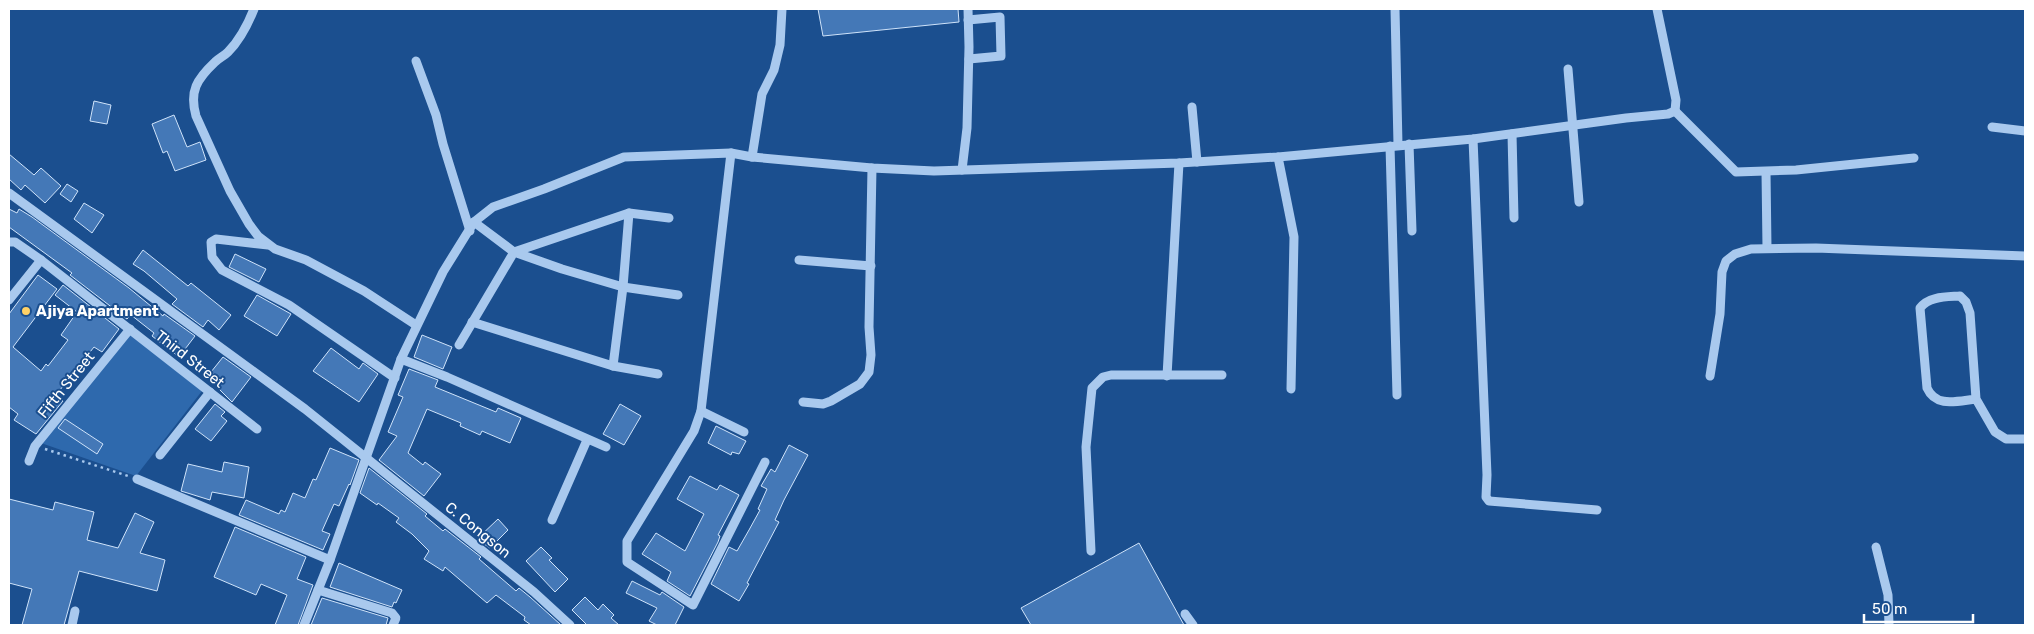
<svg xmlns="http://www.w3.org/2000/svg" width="2034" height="634" viewBox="0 0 2034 634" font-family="Rubik,sans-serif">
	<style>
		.green { fill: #2e69ad }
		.building { fill: #4478b7; stroke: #cfe3fa }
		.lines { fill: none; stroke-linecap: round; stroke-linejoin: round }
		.path { stroke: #a9c9ee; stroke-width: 2.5; stroke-dasharray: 2.5 4; stroke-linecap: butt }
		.minor { stroke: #a9c9ee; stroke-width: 9 }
		.poi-dot { fill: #ffd166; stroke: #1b4f8f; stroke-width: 2 }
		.labels { text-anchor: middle; stroke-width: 4; stroke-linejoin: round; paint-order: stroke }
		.poi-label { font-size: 15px; font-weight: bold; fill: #fff; stroke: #1b4f8f; text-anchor: start }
		.street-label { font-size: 15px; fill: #fff; stroke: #1b4f8f }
	</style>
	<rect width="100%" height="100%" fill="#1b4f8f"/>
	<path class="green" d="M 130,333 L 202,391 L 136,476 L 41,443 Z"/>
	<g class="building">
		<path d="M 818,9 L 958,9 L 959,22 L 823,36 Z"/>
		<path d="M 94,101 L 111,105 L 107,124 L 90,121 Z"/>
		<path d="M 174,115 L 187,147 L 200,142 L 206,160 L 175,171 L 167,151 L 163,153 L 152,124 Z"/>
		<path d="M 9,154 L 34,175 L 41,168 L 61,186 L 45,203 L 25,185 L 21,190 L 9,179 Z"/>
		<path d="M 67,184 L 78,191 L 71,202 L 60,194 Z"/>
		<path d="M 84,203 L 104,215 L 92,233 L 74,219 Z"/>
		<path d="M 9,209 L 17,213 L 19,209 L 32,217 L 129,288 L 163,316 L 164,314 L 195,336 L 179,357 L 152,336 L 154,333 L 131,315 L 127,319 L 70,275 L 72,273 L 9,227 Z"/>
		<path d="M 143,250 L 188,286 L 191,283 L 231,315 L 219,330 L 208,320 L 203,327 L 172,304 L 177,299 L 144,271 L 133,264 Z"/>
		<path d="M 235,254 L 266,269 L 259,282 L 229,267 Z"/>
		<path d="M 38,275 L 57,289 L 13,347 L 41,371 L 46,364 L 48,366 L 68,340 L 61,335 L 77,312 L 55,295 L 63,285 L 119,329 L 102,352 L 94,347 L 56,395 L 63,401 L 36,434 L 14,420 L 18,414 L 9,407 L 9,314 Z"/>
		<path d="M 257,295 L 291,314 L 277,336 L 244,316 Z"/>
		<path d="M 422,335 L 452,347 L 443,369 L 414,357 Z"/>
		<path d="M 331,348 L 359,369 L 363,363 L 378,374 L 359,402 L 313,371 Z"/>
		<path d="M 223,357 L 251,377 L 232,402 L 216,386 L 221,379 L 211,372 Z"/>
		<path d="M 409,369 L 438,380 L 435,387 L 496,412 L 498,408 L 521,418 L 510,443 L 482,431 L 480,435 L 460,426 L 461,423 L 427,409 L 408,453 L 423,465 L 425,462 L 441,474 L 424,496 L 379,460 L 397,436 L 388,432 L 403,397 L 398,395 Z"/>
		<path d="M 215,404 L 225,412 L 221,416 L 227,421 L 211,441 L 195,429 Z"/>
		<path d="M 620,404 L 641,416 L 624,445 L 603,434 Z"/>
		<path d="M 65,419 L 103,444 L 97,454 L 58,428 Z"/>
		<path d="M 716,426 L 746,441 L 739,454 L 732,452 L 731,455 L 708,443 Z"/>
		<path d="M 789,445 L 808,455 L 784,500 L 775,520 L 779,522 L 747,583 L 749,584 L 739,601 L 711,584 L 729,547 L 737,551 L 749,530 L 760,510 L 758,509 L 767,489 L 761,486 L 771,469 L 775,472 Z"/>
		<path d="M 330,448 L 359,460 L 350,485 L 349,484 L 339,506 L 334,504 L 322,531 L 330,534 L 323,550 L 239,515 L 246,500 L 279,514 L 281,510 L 285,512 L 293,493 L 305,498 L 313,479 L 316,480 Z"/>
		<path d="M 224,462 L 249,467 L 244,498 L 212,492 L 210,500 L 181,491 L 188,464 L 222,472 Z"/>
		<path d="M 369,468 L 427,514 L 425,516 L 443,531 L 445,529 L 481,557 L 479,559 L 516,591 L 519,588 L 530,597 L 561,625 L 531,625 L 524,620 L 525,617 L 496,595 L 487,603 L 445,567 L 443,571 L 424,559 L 429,551 L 412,534 L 396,522 L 399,518 L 378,503 L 377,505 L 360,493 Z"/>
		<path d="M 690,476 L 717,490 L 720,485 L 739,495 L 718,535 L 720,536 L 718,542 L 690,596 L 667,581 L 671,572 L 642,554 L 656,533 L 685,551 L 704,514 L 677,499 Z"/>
		<path d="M 9,499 L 53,510 L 55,502 L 94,512 L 87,540 L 118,548 L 135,513 L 154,522 L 140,553 L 165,560 L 157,591 L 79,571 L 64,625 L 22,625 L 32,589 L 9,583 Z"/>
		<path d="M 498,519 L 508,530 L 490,548 L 477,539 Z"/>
		<path d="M 235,527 L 306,557 L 297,579 L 313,585 L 298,625 L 275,625 L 287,595 L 261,584 L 256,595 L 214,577 Z"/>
		<path d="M 1139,543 L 1184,625 L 1031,625 L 1021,608 Z"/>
		<path d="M 541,547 L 552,558 L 549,560 L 568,579 L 555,592 L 526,561 Z"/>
		<path d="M 339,563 L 402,590 L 396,603 L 394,602 L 392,607 L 330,587 Z"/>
		<path d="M 632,581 L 660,595 L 662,592 L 684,607 L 675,625 L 657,625 L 649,621 L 657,608 L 626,593 Z"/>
		<path d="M 585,597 L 598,610 L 603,604 L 614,615 L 611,618 L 619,625 L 587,625 L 572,610 Z"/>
		<path d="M 322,598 L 388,618 L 386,625 L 311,625 Z"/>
	</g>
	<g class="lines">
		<path class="path" d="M 45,449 L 128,476"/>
		<g class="minor">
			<path d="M 254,9 C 248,24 239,41 228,52 C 224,56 219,58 215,62 C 197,79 189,91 196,116 L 230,191 L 249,224 L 258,236 L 275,249 L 306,260 L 364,291 L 416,325"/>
			<path d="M 1395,9 L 1398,145"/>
			<path d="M 1657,9 L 1676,100 L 1675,111"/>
			<path d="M 968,20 L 1000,17 L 1001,56 L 969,59"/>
			<path d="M 416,61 L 436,115 L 443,144 L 470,231"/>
			<path d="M 1568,69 L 1579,202"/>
			<path d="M 1192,107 L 1197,162"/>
			<path d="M 1675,111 L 1736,172 L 1796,170 L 1914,158"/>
			<path d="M 1992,127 L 2025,131"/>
			<path d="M 1512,134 L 1514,218"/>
			<path d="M 1473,139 L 1487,475 L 1486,497 L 1489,501 L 1597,510"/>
			<path d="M 1409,144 L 1412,231"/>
			<path d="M 1390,146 L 1397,395"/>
			<path d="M 731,153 L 701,411 L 694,431 L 627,541 L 627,562 L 693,605 L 765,462"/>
			<path d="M 752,157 L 762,94 L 774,70 L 780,45 L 782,9"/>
			<path d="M 1278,157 L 1294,237 L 1291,389"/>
			<path d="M 962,170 L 967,128 L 969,47 L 968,9"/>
			<path d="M 1766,172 L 1767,248"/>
			<path d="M 9,193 L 305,409 L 534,592 L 570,625"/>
			<path d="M 474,222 L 514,252 L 629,213 L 669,218"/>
			<path d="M 9,242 L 15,242 L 41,260 L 257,429"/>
			<path d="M 268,245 L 216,239 L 211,242 L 212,257 L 222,270 L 289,305 L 395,378"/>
			<path d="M 799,260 L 871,266"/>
			<path d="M 9,300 L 41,260"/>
			<path d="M 472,322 L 613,366 L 658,374"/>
			<path d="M 459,345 L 514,252 L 562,269 L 623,287 L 678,295"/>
			<path d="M 401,359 L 447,377 L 606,447"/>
			<path d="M 613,366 L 623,287 L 629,213"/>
			<path d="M 1167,376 L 1179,163"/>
			<path d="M 1710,376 L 1720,314 L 1722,272 L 1726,261 L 1735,254 L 1751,249 L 1816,248 L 2025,256"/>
			<path d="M 1976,399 C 1957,401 1936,408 1927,388 L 1920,308 C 1929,296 1947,297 1960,296 L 1966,302 L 1970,313 L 1976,399 L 1995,432 L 2006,439 L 2025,439"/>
			<path d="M 803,402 L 823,404 L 831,401 L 860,384 L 869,372 L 871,355 L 869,327 L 872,168"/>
			<path d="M 701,411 L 744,432"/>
			<path d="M 160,455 L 210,392"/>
			<path d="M 29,461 L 35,446 L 130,329"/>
			<path d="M 137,479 L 330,560"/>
			<path d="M 552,520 L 587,440"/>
			<path d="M 1876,547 L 1888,595 L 1889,625"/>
			<path d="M 1091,551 L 1086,447 L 1092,388 L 1103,377 L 1111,375 L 1222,375"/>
			<path d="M 318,590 L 392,613 L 396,618 L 393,625"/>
			<path d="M 1185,614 L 1193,625"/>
			<path d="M 72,625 L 75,611"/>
			<path d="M 304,625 L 330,560 L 401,359 L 443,272 L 474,222 L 493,207 L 544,189 L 624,157 L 731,153 L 752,157 L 872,168 L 934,171 L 1179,163 L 1278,157 L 1473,139 L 1626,118 L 1668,114 L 1675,111"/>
		</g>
	</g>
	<circle class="poi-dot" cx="26" cy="311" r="5"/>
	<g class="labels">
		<g class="poi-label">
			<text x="36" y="316">Ajiya Apartment</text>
		</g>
		<g class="street-label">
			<text transform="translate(190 359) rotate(38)" y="5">Third Street</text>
			<text transform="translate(66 385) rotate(-51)" y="5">Fifth Street</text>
			<text transform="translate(478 530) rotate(39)" y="5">C. Congson</text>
		</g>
	</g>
	<rect width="2034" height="634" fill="none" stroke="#ffffff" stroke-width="20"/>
	<path d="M1864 614v8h109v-8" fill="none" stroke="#ffffff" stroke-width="2.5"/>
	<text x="1872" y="614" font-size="15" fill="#ffffff" stroke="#1b4f8f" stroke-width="4" paint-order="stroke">50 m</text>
</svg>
